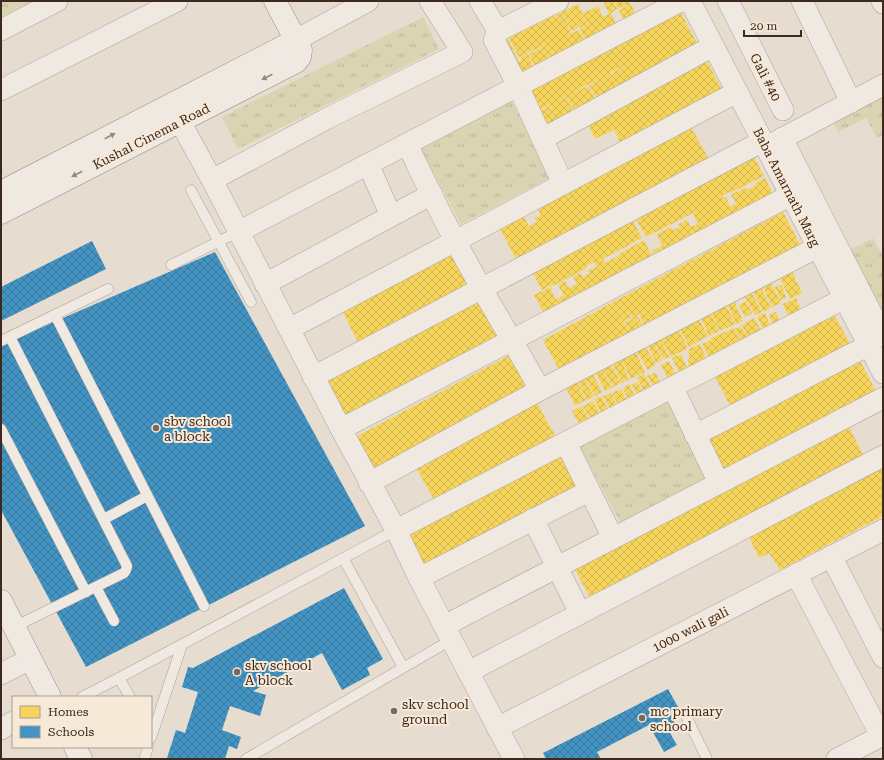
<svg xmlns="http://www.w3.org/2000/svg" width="884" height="760" viewBox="0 0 884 760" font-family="'Roboto Serif',serif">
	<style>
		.grass { fill: url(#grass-tufts) }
		.homes { fill: url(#homes-cross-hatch) }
		.schools { fill: url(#schools-cross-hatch) }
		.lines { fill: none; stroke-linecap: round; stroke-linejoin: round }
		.lane-casing { stroke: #ada298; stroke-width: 11 }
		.street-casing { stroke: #ada298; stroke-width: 22 }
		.secondary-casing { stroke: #9c9188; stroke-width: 23 }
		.lane { stroke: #efe9e2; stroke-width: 10 }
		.street { stroke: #efe9e2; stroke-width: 21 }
		.secondary { stroke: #efe9e2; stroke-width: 22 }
		.oneway { fill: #968980 }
		.poi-dot { fill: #78685d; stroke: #f7e9d7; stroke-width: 1.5 }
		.labels { text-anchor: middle; stroke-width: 4; stroke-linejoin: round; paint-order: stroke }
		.street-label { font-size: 13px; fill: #3d291f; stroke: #f7e9d7 }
		.poi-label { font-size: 13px; fill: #3d291f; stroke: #f7e9d7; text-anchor: start }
	</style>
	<defs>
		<pattern id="grass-tufts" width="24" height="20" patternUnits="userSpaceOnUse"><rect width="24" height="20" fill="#dad4b2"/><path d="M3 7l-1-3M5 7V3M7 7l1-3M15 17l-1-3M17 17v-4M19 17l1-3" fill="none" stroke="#bcb699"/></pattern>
		<pattern id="homes-cross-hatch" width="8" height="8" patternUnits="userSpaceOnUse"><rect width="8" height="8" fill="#f6d55c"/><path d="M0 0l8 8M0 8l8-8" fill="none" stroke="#d4b750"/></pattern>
		<pattern id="schools-cross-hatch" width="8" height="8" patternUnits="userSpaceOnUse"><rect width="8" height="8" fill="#4393c3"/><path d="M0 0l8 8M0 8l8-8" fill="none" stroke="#39789e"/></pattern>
	</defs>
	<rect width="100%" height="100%" fill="#e7dcd0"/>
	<g class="grass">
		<path d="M 1,1 L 33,1 L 1,18 Z"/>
		<path d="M 423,17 L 439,49 L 238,149 L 222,117 Z"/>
		<path d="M 883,94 L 883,135 L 877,138 L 866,118 L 838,132 L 832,120 Z"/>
		<path d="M 510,98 L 551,177 L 461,224 L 419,145 Z"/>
		<path d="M 873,238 L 883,256 L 883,312 L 877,314 L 846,252 Z"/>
		<path d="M 670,398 L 711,477 L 621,524 L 579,445 Z"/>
	</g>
	<g class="homes">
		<path d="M 603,1 L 613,1 L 617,9 L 611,13 L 619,31 L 597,42 L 590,29 L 596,42 L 588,46 L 580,29 L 588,24 L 582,13 L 590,10 L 593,16 L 590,10 L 598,6 L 603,17 L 609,14 Z"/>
		<path d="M 614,1 L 628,1 L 630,4 L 618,9 Z"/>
		<path d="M 578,4 L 587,24 L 580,28 L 573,16 L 579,28 L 572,31 L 562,12 Z"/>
		<path d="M 631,4 L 639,22 L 627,27 L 619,10 Z"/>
		<path d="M 680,11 L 701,51 L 621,94 L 611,74 L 628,64 L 610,73 L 620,92 L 599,103 L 589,85 L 606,75 L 568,95 L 588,86 L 598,104 L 577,116 L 565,94 L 566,96 L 556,102 L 566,97 L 576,117 L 560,126 L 549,105 L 533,114 L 522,94 Z"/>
		<path d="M 562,12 L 571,32 L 565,36 L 579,30 L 587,46 L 561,57 L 558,50 L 560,57 L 558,58 L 553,48 L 558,60 L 552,63 L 544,49 L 552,65 L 537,72 L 529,54 L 551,42 L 519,57 L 509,38 L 555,15 L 559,21 L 556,15 Z"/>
		<path d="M 508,39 L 519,61 L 510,65 L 499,43 Z"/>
		<path d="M 528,54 L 537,74 L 530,78 L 523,63 L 530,78 L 508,67 L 522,60 L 520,57 Z"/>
		<path d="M 705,57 L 725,96 L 623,148 L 614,130 L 595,139 L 585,119 Z"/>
		<path d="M 549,106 L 559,124 L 543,133 L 534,115 Z"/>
		<path d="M 690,125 L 712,165 L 670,187 L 663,176 L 669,187 L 520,267 L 498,225 L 522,213 L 529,226 L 537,222 L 534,218 L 541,215 L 546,225 L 536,205 Z"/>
		<path d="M 753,155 L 764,176 L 730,193 L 729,192 L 722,196 L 723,198 L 726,197 L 730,207 L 736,203 L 731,195 L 746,187 L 747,190 L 755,186 L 754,184 L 765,178 L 774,196 L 655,256 L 652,251 L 662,246 L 657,234 L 671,227 L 673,230 L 680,227 L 679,224 L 687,220 L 691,227 L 698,224 L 693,214 L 697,211 L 646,237 L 633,214 Z"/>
		<path d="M 783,212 L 803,250 L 563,377 L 543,340 L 613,302 L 630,333 L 625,322 L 632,319 L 637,327 L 632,318 L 637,316 L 646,329 L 639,315 L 645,311 L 632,318 L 626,308 L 631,318 L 624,321 L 613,302 Z"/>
		<path d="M 631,217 L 642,238 L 603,259 L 605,263 L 620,255 L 619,254 L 644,240 L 652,256 L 545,315 L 534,295 L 550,287 L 556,300 L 564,295 L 558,285 L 565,281 L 569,288 L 577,284 L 573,277 L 580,273 L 583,277 L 590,273 L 588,270 L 597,267 L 594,262 L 586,266 L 587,268 L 551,287 L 550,285 L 542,290 L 531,270 Z"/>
		<path d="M 455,249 L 475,286 L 360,347 L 342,310 Z"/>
		<path d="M 792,271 L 802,293 L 790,299 L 779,276 Z"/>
		<path d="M 770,281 L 781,303 L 772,307 L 762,285 Z"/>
		<path d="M 760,285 L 771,308 L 763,312 L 752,289 Z"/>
		<path d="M 782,285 L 786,298 L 780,300 L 775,287 Z"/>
		<path d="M 750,290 L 762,312 L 755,315 L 743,294 Z"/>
		<path d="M 481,297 L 501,334 L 345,415 L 327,379 Z"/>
		<path d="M 733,298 L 743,321 L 736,324 L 726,301 Z"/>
		<path d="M 796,298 L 804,317 L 791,323 L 783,304 Z"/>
		<path d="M 746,301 L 752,313 L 745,317 L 739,305 Z"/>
		<path d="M 725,303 L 735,324 L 720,331 L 710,310 Z"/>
		<path d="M 832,311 L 853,349 L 733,411 L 712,371 Z"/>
		<path d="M 776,312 L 782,327 L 774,331 L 769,315 Z"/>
		<path d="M 711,313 L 719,331 L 709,336 L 701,318 Z"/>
		<path d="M 765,313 L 772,331 L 766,335 L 757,316 Z"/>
		<path d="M 697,316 L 708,336 L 689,347 L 678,326 Z"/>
		<path d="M 754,318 L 764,336 L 751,343 L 742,325 Z"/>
		<path d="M 741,326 L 750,342 L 744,345 L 735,329 Z"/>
		<path d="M 677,327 L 688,348 L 671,357 L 660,336 Z"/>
		<path d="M 734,328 L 744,348 L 735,352 L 727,336 L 734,351 L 711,362 L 702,344 L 711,340 L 711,338 Z"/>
		<path d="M 660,337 L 669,357 L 663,359 L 653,340 Z"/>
		<path d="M 653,341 L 662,360 L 656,363 L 647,343 Z"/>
		<path d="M 643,343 L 656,364 L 648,370 L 635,349 Z"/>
		<path d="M 700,344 L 708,363 L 688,371 L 689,349 Z"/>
		<path d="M 635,351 L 645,372 L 638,376 L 634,369 L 637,376 L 631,379 L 621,359 Z"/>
		<path d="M 512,354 L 532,391 L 375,472 L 357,436 Z"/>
		<path d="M 681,354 L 690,375 L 682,379 L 672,358 Z"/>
		<path d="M 858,357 L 879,397 L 720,480 L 699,440 Z"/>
		<path d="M 620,358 L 629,379 L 622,383 L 612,362 Z"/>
		<path d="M 669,361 L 679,381 L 671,385 L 661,365 Z"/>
		<path d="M 610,363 L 621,383 L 613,387 L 602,367 Z"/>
		<path d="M 603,370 L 612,388 L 605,391 L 596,373 Z"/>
		<path d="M 592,372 L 602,392 L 595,396 L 584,376 Z"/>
		<path d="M 655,372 L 663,388 L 656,390 L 647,376 Z"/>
		<path d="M 644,374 L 654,392 L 647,396 L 637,378 Z"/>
		<path d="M 583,376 L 594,397 L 587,400 L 577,380 Z"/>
		<path d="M 576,380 L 586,400 L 575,406 L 565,386 Z"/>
		<path d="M 638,382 L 645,397 L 639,399 L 631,385 Z"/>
		<path d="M 629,384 L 637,401 L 630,404 L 623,388 Z"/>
		<path d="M 621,389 L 630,406 L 621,410 L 612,393 Z"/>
		<path d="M 611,393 L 619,410 L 612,413 L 603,396 Z"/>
		<path d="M 601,396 L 611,415 L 604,418 L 594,399 Z"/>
		<path d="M 593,401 L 602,417 L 592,421 L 583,406 Z"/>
		<path d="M 537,403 L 558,441 L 437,505 L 414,464 Z"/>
		<path d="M 582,406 L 592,424 L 583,431 L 572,411 Z"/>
		<path d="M 846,421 L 866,461 L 594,605 L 573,566 Z"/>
		<path d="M 562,452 L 582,489 L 425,570 L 407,533 Z"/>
		<path d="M 883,466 L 883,516 L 780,570 L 769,553 L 759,558 L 749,537 Z"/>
	</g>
	<g class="schools">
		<path d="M 92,241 L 106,269 L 1,321 L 1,287 Z"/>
		<path d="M 215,252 L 365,526 L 86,667 L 1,510 L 1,345 Z"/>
		<path d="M 344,588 L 383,659 L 367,668 L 370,675 L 342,690 L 322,653 L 253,691 L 266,695 L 260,716 L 230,706 L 222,730 L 241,737 L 237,749 L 229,746 L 225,759 L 167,758 L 176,730 L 185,733 L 198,692 L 182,687 L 188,667 L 193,668 Z"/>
		<path d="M 668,689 L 678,707 L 669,712 L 678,729 L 670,733 L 677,745 L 664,752 L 649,725 L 597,752 L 601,759 L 546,759 L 543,753 Z"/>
	</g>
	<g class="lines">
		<defs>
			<g id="lane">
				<path d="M 191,190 L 251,302"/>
				<path d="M 171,265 L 238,232"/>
				<path d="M 55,315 L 204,606"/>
				<path d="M 10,337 L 127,566 L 126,570 L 124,573 L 14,627"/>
				<path d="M 1,341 L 108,289"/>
				<path d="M 1,429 L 86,592"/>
				<path d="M 104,519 L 147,496"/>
				<path d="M 343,558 L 403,667"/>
				<path d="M 96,587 L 114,621"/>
				<path d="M 119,678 L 130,697"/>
				<path d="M 82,697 L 119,678 L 396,530"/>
				<path d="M 687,718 L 707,759"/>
				<path d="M 151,738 L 182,645"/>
				<path d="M 146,759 L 145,757 L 148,747"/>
				<path d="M 246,759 L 451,640"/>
			</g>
			<g id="street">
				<path d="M 480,1 L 498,31 L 494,40 L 518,86 L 563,184"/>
				<path d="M 690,1 L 883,373"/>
				<path d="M 728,1 L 783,110"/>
				<path d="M 802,1 L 851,102"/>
				<path d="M 882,1 L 883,3"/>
				<path d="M 1,30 L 57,1"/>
				<path d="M 498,31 L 558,1"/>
				<path d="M 296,40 L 368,1"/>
				<path d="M 1,90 L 177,1"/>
				<path d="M 171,105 L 212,180 L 341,429 L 396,530 L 419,578 L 514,759"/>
				<path d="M 782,138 L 883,336"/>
				<path d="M 542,139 L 713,46"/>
				<path d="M 407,144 C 423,177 438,210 456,242 C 482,292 513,340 540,390"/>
				<path d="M 770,145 L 883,85"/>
				<path d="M 368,164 L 391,216"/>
				<path d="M 212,180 L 326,119 L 462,52 L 430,1"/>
				<path d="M 238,232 L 681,1"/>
				<path d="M 265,284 L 432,194"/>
				<path d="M 289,329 L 737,92"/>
				<path d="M 313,377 L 763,141"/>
				<path d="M 673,388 L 719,483"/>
				<path d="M 341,429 L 791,195"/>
				<path d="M 695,435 L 869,345"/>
				<path d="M 566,443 L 613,538"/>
				<path d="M 369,483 L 540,390 L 818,247"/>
				<path d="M 533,519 L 580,613"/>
				<path d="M 396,530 L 845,298"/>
				<path d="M 831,556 L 883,657"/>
				<path d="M 796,574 L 881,736"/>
				<path d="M 419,578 L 589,491"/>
				<path d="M 444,626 L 883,398"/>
				<path d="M 468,672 L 883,456"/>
				<path d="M 1,674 L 30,659"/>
				<path d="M 497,728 L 883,530"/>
				<path d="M 1,729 L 13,722"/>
				<path d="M 837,759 L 883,735"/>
			</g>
			<g id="secondary">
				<path d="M 1,192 L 296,40"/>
				<path d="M 1,213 L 296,62 L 300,57 L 301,50 L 275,1"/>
				<path d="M 1,601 L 50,697"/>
				<path d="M 75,747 L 81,759"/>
			</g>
		</defs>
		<use href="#lane" class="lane-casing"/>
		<use href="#street" class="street-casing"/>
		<use href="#secondary" class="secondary-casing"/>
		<use href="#lane" class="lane"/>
		<use href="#street" class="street"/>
		<use href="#secondary" class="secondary"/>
	</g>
	<defs><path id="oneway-solid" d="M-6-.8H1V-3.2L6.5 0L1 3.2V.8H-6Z"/></defs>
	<g class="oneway">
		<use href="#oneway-solid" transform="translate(267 77) rotate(153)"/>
		<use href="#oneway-solid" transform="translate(110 136) rotate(-27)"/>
		<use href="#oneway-solid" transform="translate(77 174) rotate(153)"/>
	</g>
	<g class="poi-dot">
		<circle cx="156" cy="428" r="4"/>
		<circle cx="237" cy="672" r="4"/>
		<circle cx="394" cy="711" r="4"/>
		<circle cx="642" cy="718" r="4"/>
	</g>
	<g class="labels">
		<g class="street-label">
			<text transform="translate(766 77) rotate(63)" y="5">Gali #40</text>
			<text transform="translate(151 136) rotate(-27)" y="5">Kushal Cinema Road</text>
			<text transform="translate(787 187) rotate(63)" y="5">Baba Amarnath Marg</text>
			<text transform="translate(690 629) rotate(-27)" y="5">1000 wali gali</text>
		</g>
		<g class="poi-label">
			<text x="164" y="426">sbv school<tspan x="164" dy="15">a block</tspan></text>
			<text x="245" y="670">skv school<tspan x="245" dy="15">A block</tspan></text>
			<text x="402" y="709">skv school<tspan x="402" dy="15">ground</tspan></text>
			<text x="650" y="716">mc primary<tspan x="650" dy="15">school</tspan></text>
		</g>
	</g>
	<rect width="884" height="760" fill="none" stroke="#3d291f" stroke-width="4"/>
	<rect x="12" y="696" width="140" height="52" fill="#f7e9d7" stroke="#ad9c8d"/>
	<rect x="20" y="706" width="20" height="12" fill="#f6d55c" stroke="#ad9c8d"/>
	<text x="48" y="716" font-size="12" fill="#3d291f">Homes</text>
	<rect x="20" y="726" width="20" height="12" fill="#4393c3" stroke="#ad9c8d"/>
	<text x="48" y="736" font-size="12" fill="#3d291f">Schools</text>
	<path d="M744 30v6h57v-6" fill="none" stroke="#3d291f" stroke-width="2"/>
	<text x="750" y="30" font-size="12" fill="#3d291f" stroke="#f7e9d7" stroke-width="3" paint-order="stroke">20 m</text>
</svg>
